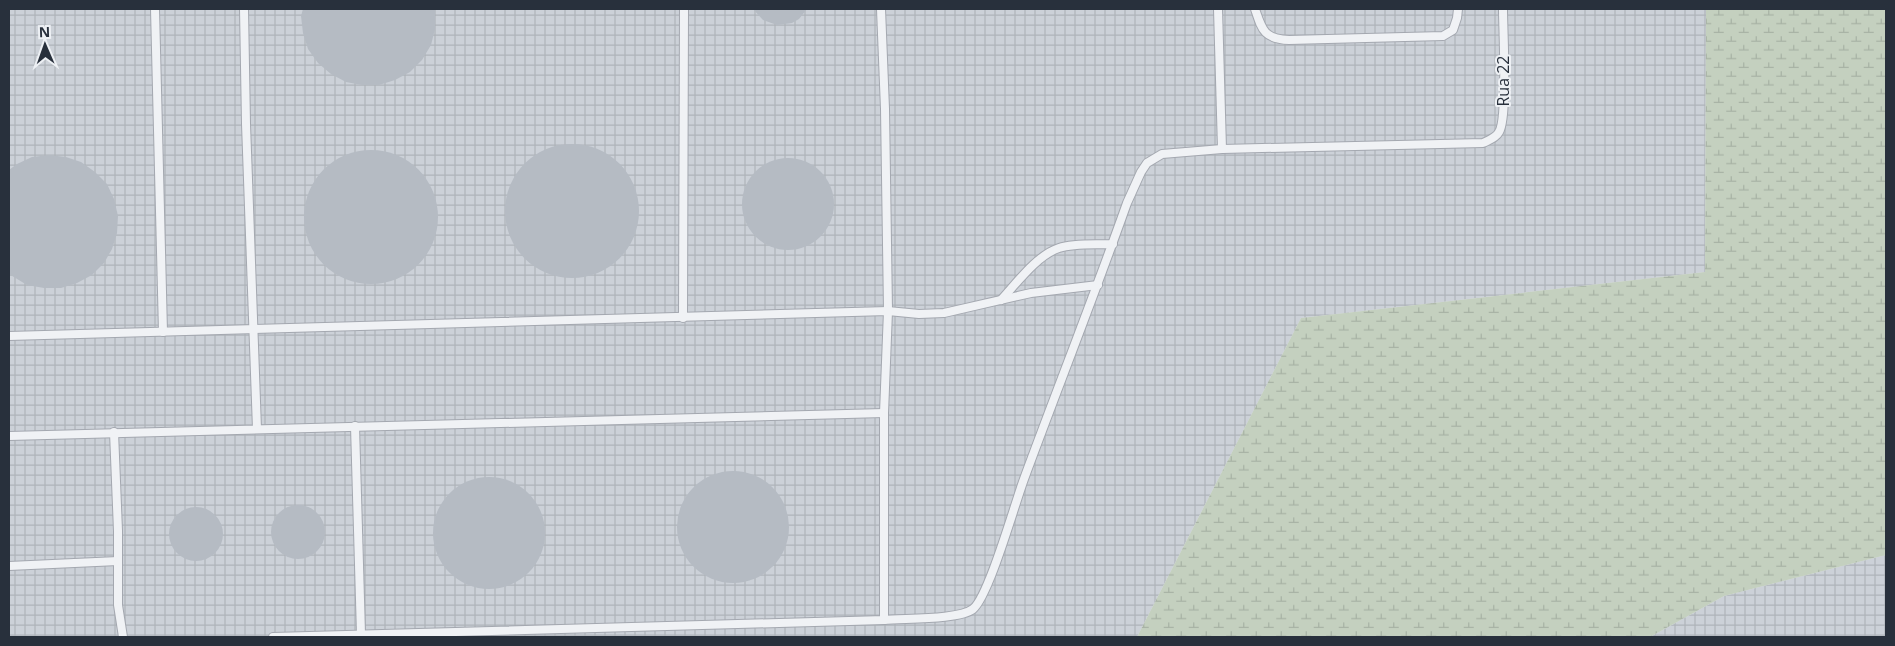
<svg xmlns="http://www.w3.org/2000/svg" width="1895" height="646" viewBox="0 0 1895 646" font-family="'Open Sans',sans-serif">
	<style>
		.industrial { fill: url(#industrial-grid) }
		.wetland { fill: url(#wetland-marsh) }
		.building { fill: #b5bbc3 }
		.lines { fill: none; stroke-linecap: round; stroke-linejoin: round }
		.service-casing { stroke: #a4a8b0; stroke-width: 10 }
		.service { stroke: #f0f2f5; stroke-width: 8 }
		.labels { text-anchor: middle; stroke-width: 4; stroke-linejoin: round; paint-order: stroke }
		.street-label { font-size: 16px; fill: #28303c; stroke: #edf0f4 }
	</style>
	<defs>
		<pattern id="industrial-grid" width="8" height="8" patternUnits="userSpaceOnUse" patternTransform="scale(1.25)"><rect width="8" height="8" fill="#ccd1d8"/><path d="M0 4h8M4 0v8" fill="none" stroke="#afb4ba"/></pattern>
		<pattern id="wetland-marsh" width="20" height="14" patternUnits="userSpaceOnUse" patternTransform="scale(1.25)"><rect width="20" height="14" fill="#c4d0bf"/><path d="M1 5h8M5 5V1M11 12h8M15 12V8" fill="none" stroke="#a8b3a5"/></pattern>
	</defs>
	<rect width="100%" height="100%" fill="#dee1e6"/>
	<g class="industrial">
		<path d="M 9,9 L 1706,9 L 1705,272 L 1301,318 L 1137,637 L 9,637 Z"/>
		<path d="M 1886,555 L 1886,637 L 1650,637 L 1724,596 Z"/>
	</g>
	<path class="wetland" d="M 1706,9 L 1886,9 L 1886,555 L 1724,596 L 1650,637 L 1137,637 L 1301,318 L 1705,272 Z"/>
	<g class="building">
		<path d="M 303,9 L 435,9 L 435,29 L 431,45 L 422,60 L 410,72 L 395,80 L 379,85 L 362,85 L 346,82 L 331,74 L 318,63 L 308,49 L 303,33 L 301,16 Z"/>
		<path d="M 753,9 L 807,9 L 799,19 L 792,23 L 777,25 L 763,20 Z"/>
		<circle cx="572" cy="211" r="67"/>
		<circle cx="371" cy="217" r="67"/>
		<path d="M 49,155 L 66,157 L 81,162 L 95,172 L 107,184 L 114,199 L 118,216 L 117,233 L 112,249 L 104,263 L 92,275 L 77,283 L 61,288 L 44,288 L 27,285 L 9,274 L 9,170 L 17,164 L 32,157 Z"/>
		<circle cx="788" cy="204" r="46"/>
		<circle cx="733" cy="527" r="56"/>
		<circle cx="489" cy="533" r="56"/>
		<circle cx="298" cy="532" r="27"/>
		<circle cx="196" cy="534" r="27"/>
	</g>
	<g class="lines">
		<defs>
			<g id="service">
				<path d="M 155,9 L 163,332"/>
				<path d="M 244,9 L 246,124 L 257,429"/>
				<path d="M 881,9 L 885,109 L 888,311 L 884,413 L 884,620"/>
				<path d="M 1218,9 L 1222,149"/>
				<path d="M 1255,9 C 1262,30 1264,39 1289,40 L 1443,36 L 1453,30 L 1457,18 L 1458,9"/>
				<path d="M 1001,300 C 1016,284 1037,255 1059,248 C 1075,243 1095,245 1113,244"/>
				<path d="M 683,318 L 684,9"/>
				<path d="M 9,336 L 888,311 L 919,314 L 944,313 L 1031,293 L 1098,285"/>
				<path d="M 355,426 L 361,634"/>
				<path d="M 114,432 L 118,531 L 118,605 L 123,637"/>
				<path d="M 9,436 L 884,413"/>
				<path d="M 9,566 L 118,561"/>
				<path d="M 273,637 L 884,620 C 904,618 959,620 973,609 C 989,596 1015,503 1024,479 C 1058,387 1094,296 1127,203 L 1141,172 L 1147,163 L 1162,154 L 1222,149 L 1483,143 C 1489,140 1496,138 1499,132 C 1508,118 1503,31 1503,9"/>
			</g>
		</defs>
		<use href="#service" class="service-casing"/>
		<use href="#service" class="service"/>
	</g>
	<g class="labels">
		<g class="street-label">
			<text transform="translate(1503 81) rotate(-90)" y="6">Rua 22</text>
		</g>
	</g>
	<rect width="1895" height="646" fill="none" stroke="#28303c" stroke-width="20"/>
	<g transform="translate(45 45) rotate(358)" stroke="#edf0f4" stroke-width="4" paint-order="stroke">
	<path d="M0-4L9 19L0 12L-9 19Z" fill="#28303c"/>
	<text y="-8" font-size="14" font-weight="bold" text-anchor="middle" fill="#28303c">N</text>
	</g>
</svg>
